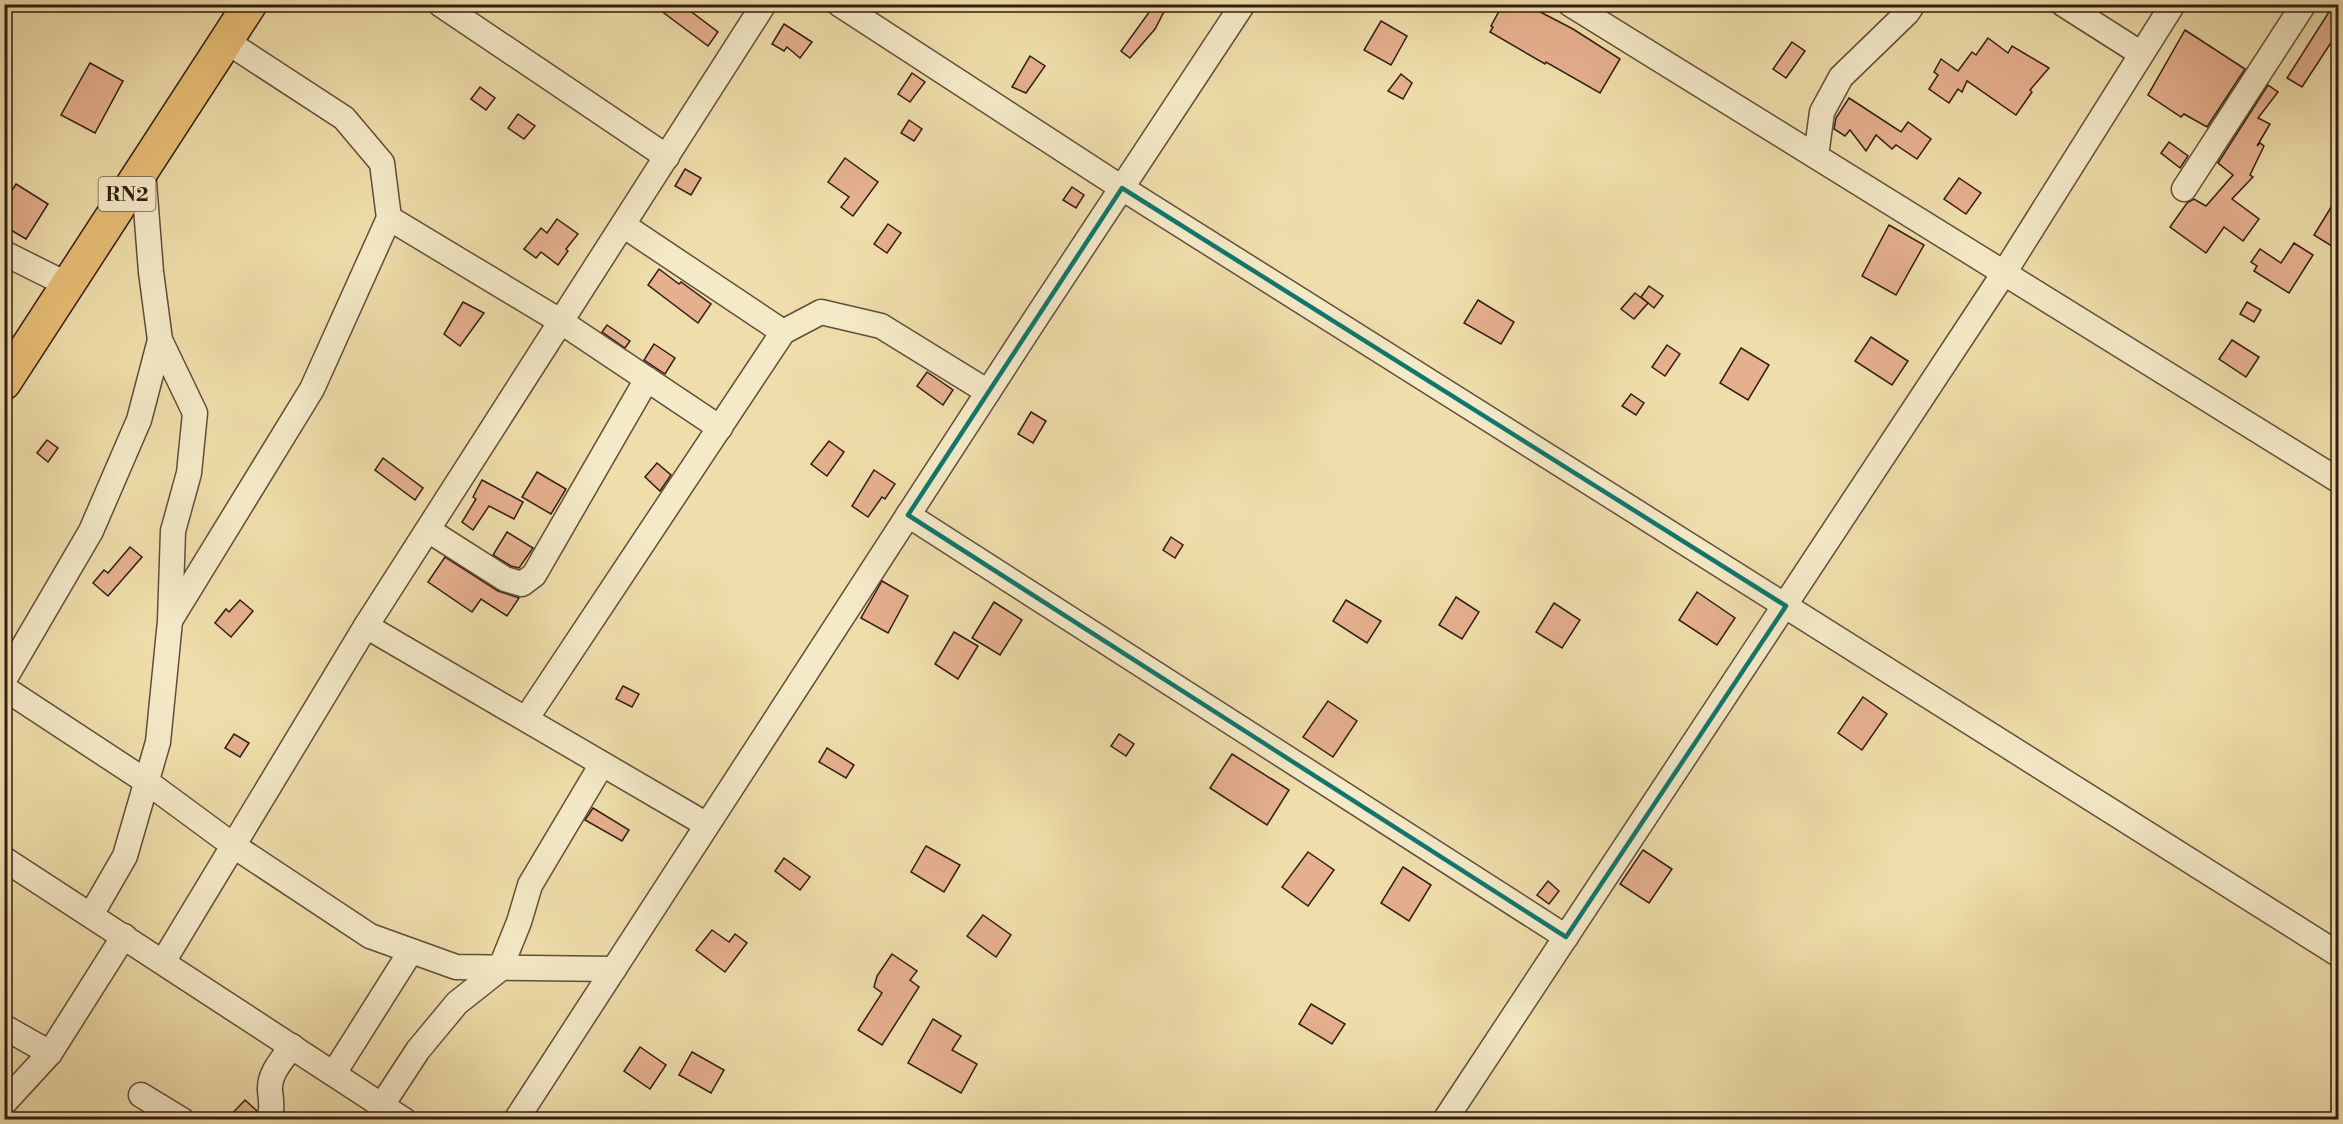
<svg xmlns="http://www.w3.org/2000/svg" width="2343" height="1124" viewBox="0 0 2343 1124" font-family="'Libre Bodoni',serif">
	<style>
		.building { fill: #e6b08e; stroke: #321d14; stroke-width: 1.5 }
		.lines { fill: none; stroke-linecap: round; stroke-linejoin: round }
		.minor-casing { stroke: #614d3a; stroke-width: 27 }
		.highway-casing { stroke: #321d14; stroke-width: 36 }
		.minor { stroke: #f5eac8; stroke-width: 24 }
		.highway { stroke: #e8bf76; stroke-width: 33 }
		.marked { fill: none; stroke: #0f766e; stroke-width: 4.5; stroke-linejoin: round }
		.labels { text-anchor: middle; stroke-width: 6; stroke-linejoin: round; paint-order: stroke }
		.shield { fill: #f5eac8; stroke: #6c5a4a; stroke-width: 1.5 }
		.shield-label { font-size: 20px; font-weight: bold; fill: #321d14 }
	</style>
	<rect width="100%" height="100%" fill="#efdeab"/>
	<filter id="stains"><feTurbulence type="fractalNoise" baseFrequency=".00333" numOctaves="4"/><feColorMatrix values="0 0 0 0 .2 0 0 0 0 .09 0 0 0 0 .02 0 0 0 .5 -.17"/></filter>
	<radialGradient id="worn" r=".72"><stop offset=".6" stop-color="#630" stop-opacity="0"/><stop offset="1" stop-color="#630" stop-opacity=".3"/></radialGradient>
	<g class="building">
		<path d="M 652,4 L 681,4 L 718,32 L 708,46 Z"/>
		<path d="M 1155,4 L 1168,4 L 1155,29 L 1130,58 L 1121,51 Z"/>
		<path d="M 1503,4 L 1525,4 L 1573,29 L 1620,59 L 1600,93 L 1546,62 L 1545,64 L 1490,32 L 1493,27 L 1491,26 Z"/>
		<path d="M 2334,4 L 2338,4 L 2338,32 L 2302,87 L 2287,78 Z"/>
		<path d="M 1381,21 L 1407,36 L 1391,65 L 1364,50 Z"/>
		<path d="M 784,24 L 812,42 L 800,58 L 787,47 L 784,51 L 772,44 Z"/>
		<path d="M 2185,30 L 2245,69 L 2207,127 L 2184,114 L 2181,117 L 2148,95 Z"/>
		<path d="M 1988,38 L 2008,53 L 2012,46 L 2049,68 L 2030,90 L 2032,92 L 2016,115 L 1967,81 L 1962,92 L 1958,89 L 1949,103 L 1929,89 L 1938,75 L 1934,72 L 1941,59 L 1958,71 L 1972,52 L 1976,55 Z"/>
		<path d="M 1792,42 L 1805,51 L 1786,78 L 1773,69 Z"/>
		<path d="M 1030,56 L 1045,66 L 1026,93 L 1012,87 Z"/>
		<path d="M 90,63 L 123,81 L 95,133 L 61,115 Z"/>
		<path d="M 912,73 L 925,82 L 910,102 L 898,94 Z"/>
		<path d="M 1401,74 L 1412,83 L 1403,99 L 1388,91 Z"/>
		<path d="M 2268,85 L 2278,92 L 2258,118 L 2270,124 L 2257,146 L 2260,143 L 2264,146 L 2250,175 L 2253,177 L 2232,199 L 2259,219 L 2243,241 L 2224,227 L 2206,253 L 2170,227 L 2187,203 L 2194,199 L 2206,206 L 2233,175 L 2218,163 Z"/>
		<path d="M 480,87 L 495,98 L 486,110 L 471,99 Z"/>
		<path d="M 1849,98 L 1901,132 L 1908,122 L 1931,139 L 1917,159 L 1896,145 L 1892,149 L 1876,135 L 1866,151 L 1850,130 L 1845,136 L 1834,129 L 1836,118 Z"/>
		<path d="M 518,114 L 535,126 L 524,139 L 508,128 Z"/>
		<path d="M 909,120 L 922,129 L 914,141 L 901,133 Z"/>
		<path d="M 2169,142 L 2188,156 L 2180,168 L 2161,153 Z"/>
		<path d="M 845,158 L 878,182 L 853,216 L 841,207 L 849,197 L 828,182 Z"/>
		<path d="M 685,169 L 701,178 L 691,195 L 675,186 Z"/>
		<path d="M 1959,178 L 1981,193 L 1966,214 L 1944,199 Z"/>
		<path d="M 16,184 L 48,204 L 26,239 L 4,226 L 4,203 Z"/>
		<path d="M 1072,187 L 1084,195 L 1076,208 L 1063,200 Z"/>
		<path d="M 2338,196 L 2338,250 L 2314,235 Z"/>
		<path d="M 557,219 L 578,234 L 566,249 L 568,251 L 558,265 L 541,252 L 536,258 L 524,249 L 541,228 L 547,233 Z"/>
		<path d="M 888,224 L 901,233 L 887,253 L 874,244 Z"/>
		<path d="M 1889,225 L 1924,245 L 1896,295 L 1862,276 Z"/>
		<path d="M 2294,243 L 2313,255 L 2289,293 L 2254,271 L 2257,266 L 2251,262 L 2260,249 L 2281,263 Z"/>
		<path d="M 659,269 L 679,284 L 681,282 L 711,304 L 698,323 L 648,285 Z"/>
		<path d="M 1649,286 L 1663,296 L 1654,308 L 1641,297 Z"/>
		<path d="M 1635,293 L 1648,303 L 1634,319 L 1621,309 Z"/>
		<path d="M 1478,300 L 1514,322 L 1501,344 L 1464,323 Z"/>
		<path d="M 463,302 L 484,313 L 460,346 L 444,334 Z"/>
		<path d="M 2247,302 L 2261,310 L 2254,322 L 2240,314 Z"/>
		<path d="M 607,325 L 630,341 L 625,348 L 602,332 Z"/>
		<path d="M 1871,337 L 1908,361 L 1892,385 L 1855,361 Z"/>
		<path d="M 2232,340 L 2259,357 L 2246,377 L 2219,359 Z"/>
		<path d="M 654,344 L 675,358 L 665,374 L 644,360 Z"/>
		<path d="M 1667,345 L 1680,354 L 1665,376 L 1652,367 Z"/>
		<path d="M 1741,348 L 1769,365 L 1748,400 L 1720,383 Z"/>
		<path d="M 927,372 L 953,390 L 943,405 L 917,386 Z"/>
		<path d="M 1631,394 L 1644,403 L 1636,415 L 1622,406 Z"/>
		<path d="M 1031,412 L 1046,421 L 1033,443 L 1018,434 Z"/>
		<path d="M 47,440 L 58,448 L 48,462 L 37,453 Z"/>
		<path d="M 829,441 L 844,452 L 827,476 L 811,464 Z"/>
		<path d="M 383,458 L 423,488 L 415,500 L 375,470 Z"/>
		<path d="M 657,463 L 671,475 L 660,491 L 645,477 Z"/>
		<path d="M 874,470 L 895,484 L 885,499 L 882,497 L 868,517 L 852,506 Z"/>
		<path d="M 537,472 L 566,489 L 551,514 L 522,497 Z"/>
		<path d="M 482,480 L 523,502 L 514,519 L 489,506 L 473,530 L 462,522 L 476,499 L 473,497 Z"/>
		<path d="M 507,532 L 533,548 L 519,568 L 511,566 L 493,555 Z"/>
		<path d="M 1171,537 L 1183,545 L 1175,558 L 1163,550 Z"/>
		<path d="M 130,547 L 142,557 L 108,596 L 93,583 L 104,570 L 108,573 Z"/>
		<path d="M 445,557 L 498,591 L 519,598 L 507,616 L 481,599 L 472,612 L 428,582 Z"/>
		<path d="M 882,581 L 908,596 L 888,633 L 861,618 Z"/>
		<path d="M 1697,592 L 1735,618 L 1717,645 L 1679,620 Z"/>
		<path d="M 1456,597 L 1479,612 L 1462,639 L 1439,625 Z"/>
		<path d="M 240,600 L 253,611 L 231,637 L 215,623 L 226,609 L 229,612 Z"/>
		<path d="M 1346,600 L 1381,621 L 1367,643 L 1333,621 Z"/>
		<path d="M 994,602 L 1022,620 L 1000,655 L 972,638 Z"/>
		<path d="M 1554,603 L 1580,620 L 1562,648 L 1536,632 Z"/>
		<path d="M 954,632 L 978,646 L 958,679 L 935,664 Z"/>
		<path d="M 623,686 L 639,694 L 632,707 L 616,699 Z"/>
		<path d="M 1863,697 L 1887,714 L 1862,750 L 1838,733 Z"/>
		<path d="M 1328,701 L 1357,721 L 1333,757 L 1303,737 Z"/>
		<path d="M 234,734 L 249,743 L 240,757 L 225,748 Z"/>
		<path d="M 1119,734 L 1134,744 L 1126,756 L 1111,746 Z"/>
		<path d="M 827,748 L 854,765 L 846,778 L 819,762 Z"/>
		<path d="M 1232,754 L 1289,790 L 1267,825 L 1210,788 Z"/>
		<path d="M 593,808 L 629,830 L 622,841 L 585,820 Z"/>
		<path d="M 926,846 L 960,865 L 944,892 L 911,872 Z"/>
		<path d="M 1643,850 L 1672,869 L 1649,903 L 1620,884 Z"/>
		<path d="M 1308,852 L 1334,870 L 1308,906 L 1282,887 Z"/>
		<path d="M 784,858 L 810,877 L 800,890 L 775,871 Z"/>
		<path d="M 1403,867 L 1431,885 L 1409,921 L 1381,903 Z"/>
		<path d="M 1548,881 L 1559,891 L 1549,904 L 1537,895 Z"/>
		<path d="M 983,915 L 1011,935 L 996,957 L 967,936 Z"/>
		<path d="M 712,930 L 729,942 L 735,934 L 747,943 L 725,972 L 696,950 Z"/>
		<path d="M 892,954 L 917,971 L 910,980 L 919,987 L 882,1045 L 858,1030 L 882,993 L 874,987 L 877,976 Z"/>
		<path d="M 1311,1004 L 1345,1024 L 1332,1044 L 1299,1024 Z"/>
		<path d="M 933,1019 L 961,1036 L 952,1050 L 977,1064 L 961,1093 L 908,1063 Z"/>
		<path d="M 640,1047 L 666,1065 L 650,1089 L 624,1071 Z"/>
		<path d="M 692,1052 L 724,1070 L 711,1093 L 679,1075 Z"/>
		<path d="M 245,1100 L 257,1111 L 255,1119 L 227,1119 Z"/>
	</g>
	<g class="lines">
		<defs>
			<g id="minor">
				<path d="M 440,4 L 667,157"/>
				<path d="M 839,4 L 1122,188 L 2338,954"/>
				<path d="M 1570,4 L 2338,480"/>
				<path d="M 2063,4 L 2140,53"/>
				<path d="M 1816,156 L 1822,112 L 1841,77 L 1907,13 L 1913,4"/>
				<path d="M 2184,189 L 2304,4"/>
				<path d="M 389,218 L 560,321 L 720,428"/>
				<path d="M 623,225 L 783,332 L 821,312 L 881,326 L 988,392"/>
				<path d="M 4,253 L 68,285"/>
				<path d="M 908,515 L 1566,937"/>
				<path d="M 428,530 L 505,579 L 522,584 L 534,575 L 647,379"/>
				<path d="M 171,619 L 312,389 L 389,218 L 382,163 L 344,118 L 226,41"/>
				<path d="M 366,626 L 707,825"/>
				<path d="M 4,680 L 91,531 L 139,420 L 160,340"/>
				<path d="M 4,688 L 147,782 L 234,846 L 370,936 L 456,967 L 614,969"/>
				<path d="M 526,719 L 783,332"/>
				<path d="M 4,859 L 404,1120"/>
				<path d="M 91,915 L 125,856 L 158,742 L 170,621 L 173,531 L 189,473 L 195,413 L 160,340 L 151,272 L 143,169"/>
				<path d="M 163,962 L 366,626 L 764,4"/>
				<path d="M 4,1027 L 50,1053"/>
				<path d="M 334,1073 L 411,951"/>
				<path d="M 141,1095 L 182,1120"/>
				<path d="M 4,1103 L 50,1053 L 124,936"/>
				<path d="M 382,1105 L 418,1050 L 457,1003 L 500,969 L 519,922 L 530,885 L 602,764"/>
				<path d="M 269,1120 C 273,1109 271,1101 270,1090 C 269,1073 283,1059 292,1046"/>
				<path d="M 516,1120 L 1034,321 L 1243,4"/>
				<path d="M 1445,1120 L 2004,273 L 2173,4"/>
			</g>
			<path id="highway" d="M 4,383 L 250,4"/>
		</defs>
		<use href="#minor" class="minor-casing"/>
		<use href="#highway" class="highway-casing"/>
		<use href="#minor" class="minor"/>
		<use href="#highway" class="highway"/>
	</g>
	<path class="marked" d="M 1122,188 L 1786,606 L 1566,937 L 908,515 Z"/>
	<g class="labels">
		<rect class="shield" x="98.5" y="177" width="57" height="34" rx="4.5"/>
		<g class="shield-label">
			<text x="127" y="201">RN2</text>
		</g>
	</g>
	<rect width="2343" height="1124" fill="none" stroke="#efdeab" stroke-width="24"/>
	<rect x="6" y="6" width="2331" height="1112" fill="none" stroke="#321d14" stroke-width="3"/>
	<rect x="12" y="12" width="2319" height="1100" fill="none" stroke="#321d14" stroke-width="1.5"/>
	<rect width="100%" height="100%" filter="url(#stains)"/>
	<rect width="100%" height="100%" fill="url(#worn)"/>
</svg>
